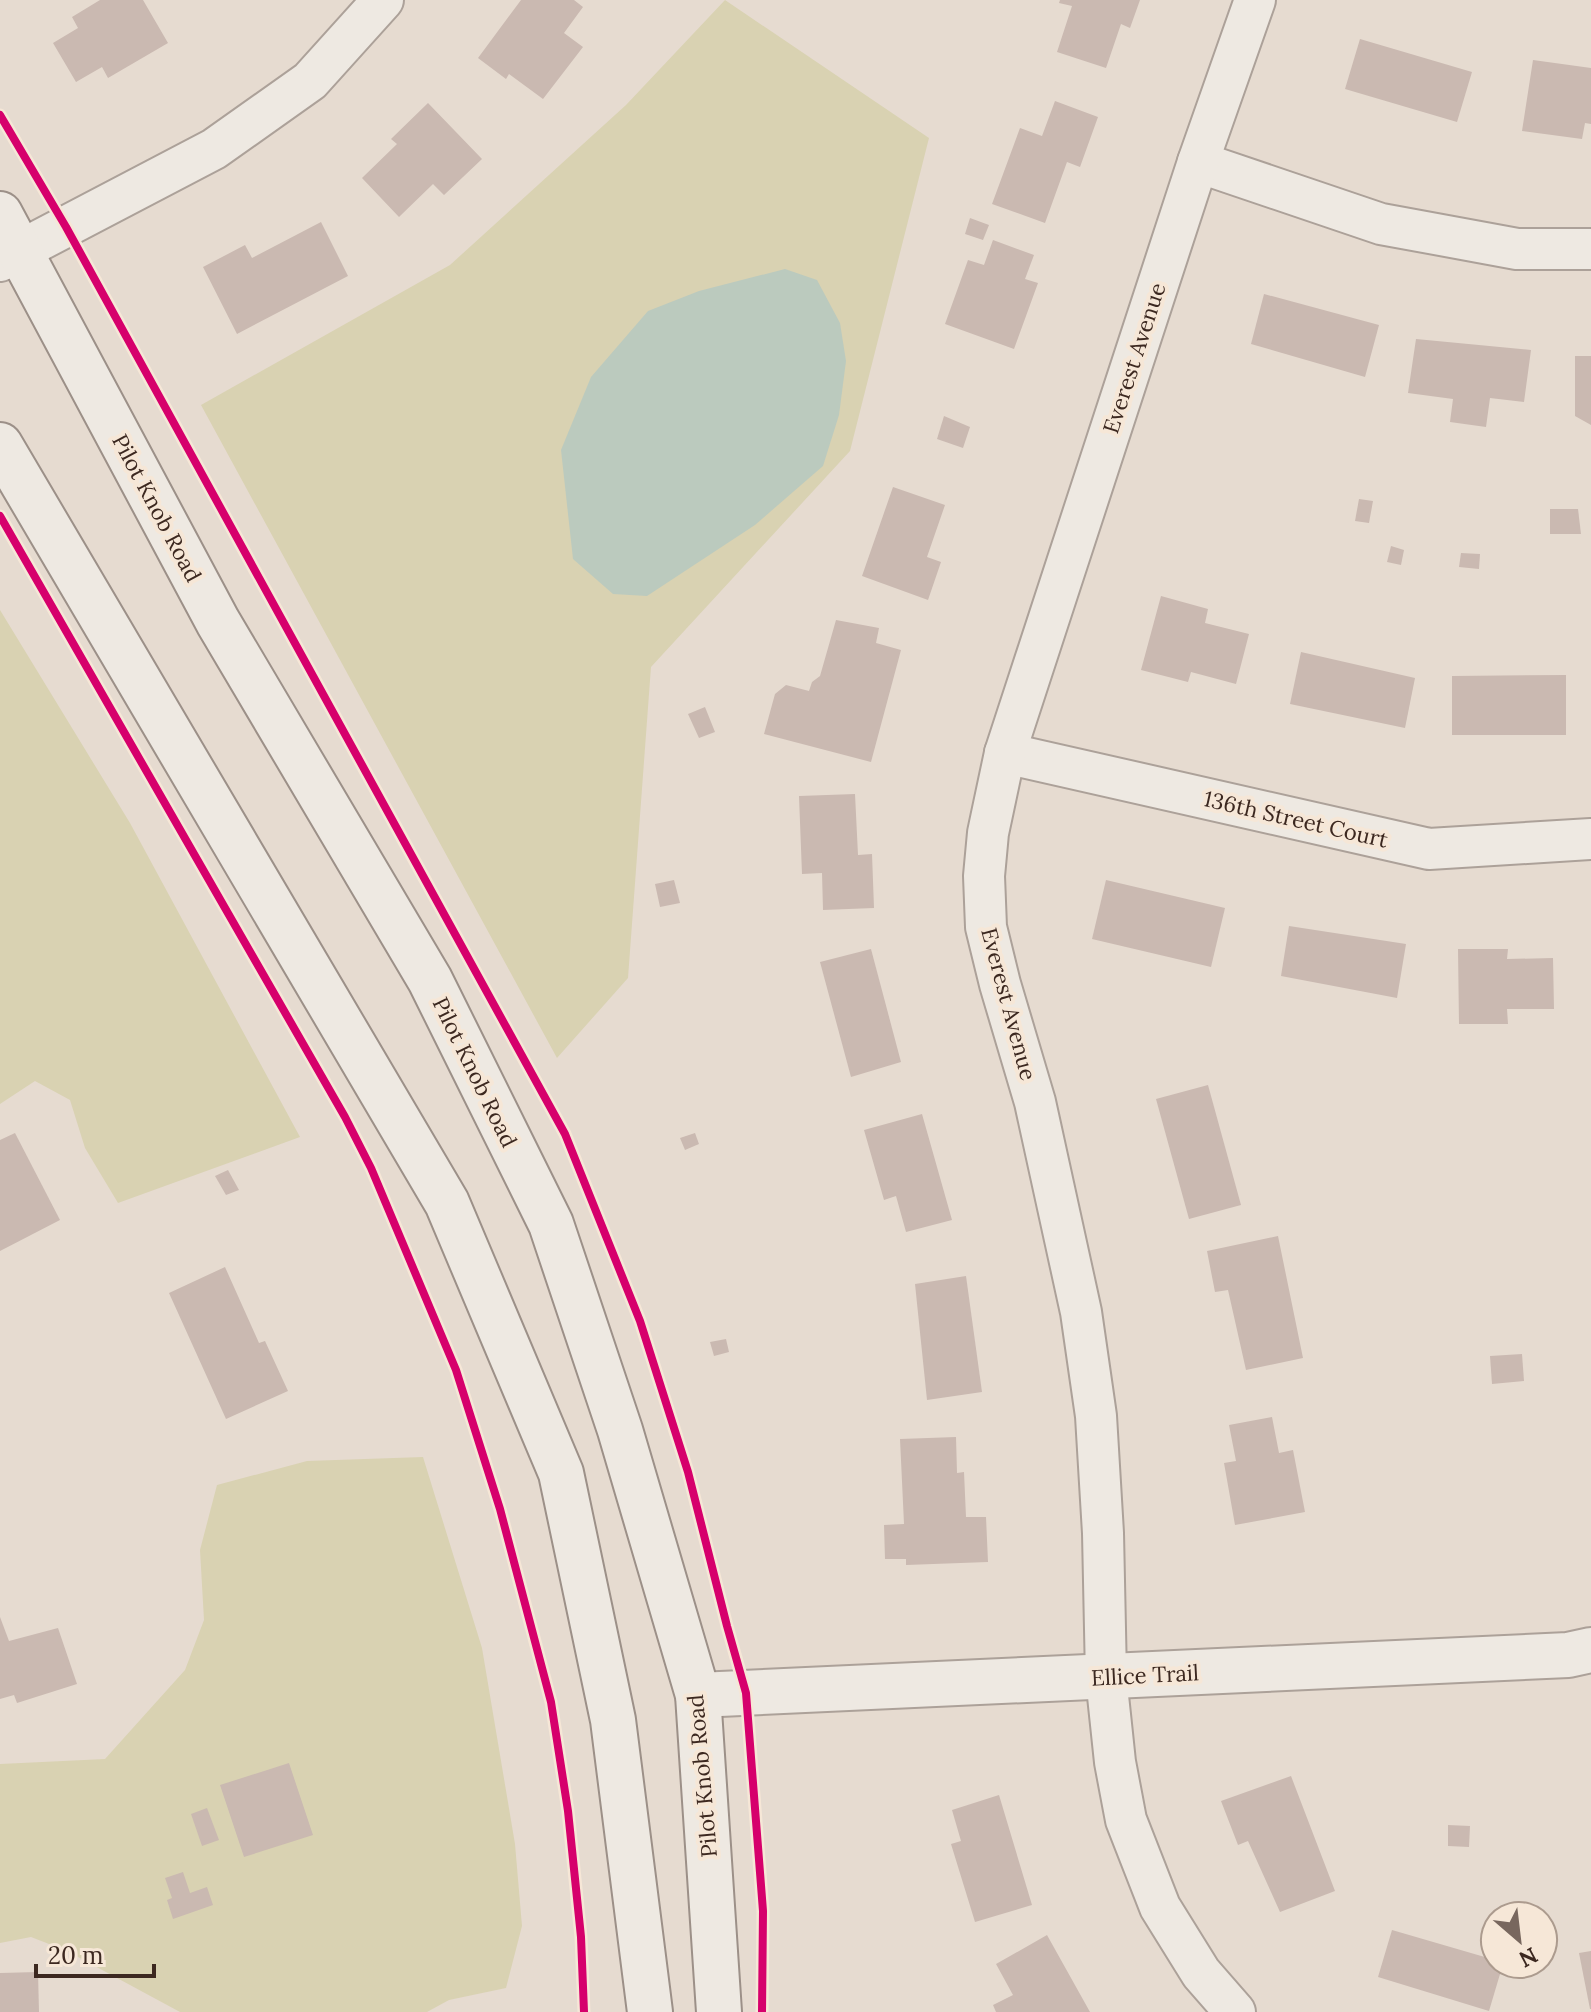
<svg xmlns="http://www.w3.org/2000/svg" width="1591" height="2012" viewBox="0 0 1591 2012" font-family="Lora,serif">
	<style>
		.green { fill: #d9d2b2 }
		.water { fill: #bbcabe }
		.building { fill: #cab9b1 }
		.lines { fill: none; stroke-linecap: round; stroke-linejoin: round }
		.minor-casing { stroke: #aca199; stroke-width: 44 }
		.tertiary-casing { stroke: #aca199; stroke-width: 48 }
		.secondary-casing { stroke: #9c9088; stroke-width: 48 }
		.minor { stroke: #eee9e2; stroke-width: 40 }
		.tertiary { stroke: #eee9e2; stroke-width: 44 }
		.secondary { stroke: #eee9e2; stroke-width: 44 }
		.cycleway-casing { stroke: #f6e7d7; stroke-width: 13 }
		.cycleway { stroke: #d6006c; stroke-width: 8 }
		.labels { text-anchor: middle; stroke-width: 8; stroke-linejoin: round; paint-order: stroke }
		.street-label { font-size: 22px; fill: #3c2820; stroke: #f6e7d7 }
	</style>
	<rect width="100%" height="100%" fill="#e6dbd0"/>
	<g class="green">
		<path d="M 725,0 L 929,138 L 850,451 L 651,667 L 628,978 L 557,1058 L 201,405 L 450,265 L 626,105 Z"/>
		<path d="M 0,610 L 130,823 L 300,1137 L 118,1203 L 85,1148 L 70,1100 L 35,1081 L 0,1104 Z"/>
		<path d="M 423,1457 L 482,1648 L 515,1844 L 522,1926 L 506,1988 L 449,2000 L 427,2012 L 180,2012 L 67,1951 L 31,1937 L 0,1943 L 0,1764 L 105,1759 L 185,1670 L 204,1620 L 200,1550 L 217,1485 L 307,1461 Z"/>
	</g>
	<path class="water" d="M 785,269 L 817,280 L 840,323 L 846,361 L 839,415 L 823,466 L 755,525 L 647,596 L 613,594 L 573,559 L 561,450 L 591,377 L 648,311 L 699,291 Z"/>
	<g class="building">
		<path d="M 100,0 L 143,0 L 168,43 L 108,78 L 102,67 L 76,82 L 53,43 L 78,28 L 72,17 Z"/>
		<path d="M 521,0 L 574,0 L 583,7 L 564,33 L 583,47 L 543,99 L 509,74 L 506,79 L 478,58 Z"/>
		<path d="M 1060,0 L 1140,0 L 1130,28 L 1121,24 L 1106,68 L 1057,52 L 1072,6 L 1059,3 Z"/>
		<path d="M 1360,39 L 1472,72 L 1457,122 L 1345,89 Z"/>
		<path d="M 1533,60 L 1591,68 L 1591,124 L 1585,123 L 1582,139 L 1522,131 Z"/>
		<path d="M 1055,101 L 1098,117 L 1080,167 L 1067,162 L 1045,223 L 992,204 L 1020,128 L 1042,136 Z"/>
		<path d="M 428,103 L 482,159 L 444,195 L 433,184 L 399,217 L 362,178 L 397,144 L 391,139 Z"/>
		<path d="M 970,218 L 989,225 L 983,240 L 965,234 Z"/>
		<path d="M 321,222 L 348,276 L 237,334 L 203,267 L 245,245 L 252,258 Z"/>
		<path d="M 993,240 L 1034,255 L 1025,279 L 1038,283 L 1014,349 L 945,324 L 968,260 L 984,265 Z"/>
		<path d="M 1264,294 L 1379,325 L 1365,377 L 1251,344 Z"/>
		<path d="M 1416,339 L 1531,350 L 1524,402 L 1490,398 L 1486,427 L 1450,422 L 1453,399 L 1408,393 Z"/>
		<path d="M 1575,356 L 1591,356 L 1591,425 L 1575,416 Z"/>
		<path d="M 944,416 L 970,427 L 963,448 L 937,439 Z"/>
		<path d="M 893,487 L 945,505 L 927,557 L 941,562 L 928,600 L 862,576 Z"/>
		<path d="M 1359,499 L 1373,501 L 1369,523 L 1355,521 Z"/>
		<path d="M 1550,509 L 1578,509 L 1581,534 L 1550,534 Z"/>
		<path d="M 1391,546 L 1404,550 L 1401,565 L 1387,562 Z"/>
		<path d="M 1461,553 L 1480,554 L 1479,569 L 1459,567 Z"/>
		<path d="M 1161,596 L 1208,609 L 1205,623 L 1249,634 L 1236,684 L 1191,672 L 1188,682 L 1141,670 Z"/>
		<path d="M 836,620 L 879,628 L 876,643 L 901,650 L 871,762 L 764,734 L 775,694 L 786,685 L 809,691 L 812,682 L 820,676 Z"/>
		<path d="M 1301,652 L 1415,678 L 1405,728 L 1290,704 Z"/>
		<path d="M 1566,675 L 1566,735 L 1452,735 L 1452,676 Z"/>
		<path d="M 705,707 L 715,732 L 699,738 L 688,714 Z"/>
		<path d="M 855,794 L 858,855 L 872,854 L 874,908 L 823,910 L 822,873 L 802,874 L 799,796 Z"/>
		<path d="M 674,880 L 680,903 L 660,907 L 655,884 Z"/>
		<path d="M 1106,880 L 1225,908 L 1211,967 L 1092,939 Z"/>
		<path d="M 1289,926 L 1406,944 L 1397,998 L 1281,976 Z"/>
		<path d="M 871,949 L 901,1062 L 851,1077 L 820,962 Z"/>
		<path d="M 1458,949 L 1508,949 L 1507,959 L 1553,958 L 1554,1009 L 1507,1009 L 1508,1024 L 1459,1024 Z"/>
		<path d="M 1208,1085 L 1241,1205 L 1189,1219 L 1156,1099 Z"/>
		<path d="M 922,1114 L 952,1220 L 906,1232 L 896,1196 L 884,1200 L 864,1130 Z"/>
		<path d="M 15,1133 L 60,1220 L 0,1251 L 0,1140 Z"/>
		<path d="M 695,1133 L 699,1144 L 685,1150 L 680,1138 Z"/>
		<path d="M 228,1170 L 239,1190 L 226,1195 L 215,1176 Z"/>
		<path d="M 1278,1236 L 1303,1358 L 1246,1370 L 1228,1290 L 1215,1292 L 1207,1251 Z"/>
		<path d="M 225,1267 L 259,1343 L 265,1341 L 288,1391 L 226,1419 L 169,1293 Z"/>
		<path d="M 966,1276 L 982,1392 L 927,1400 L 915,1284 Z"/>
		<path d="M 726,1339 L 729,1352 L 714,1356 L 710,1342 Z"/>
		<path d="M 1522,1354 L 1524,1381 L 1492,1384 L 1490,1356 Z"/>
		<path d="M 1272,1417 L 1279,1453 L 1293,1450 L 1305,1512 L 1235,1525 L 1224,1463 L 1236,1461 L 1229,1425 Z"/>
		<path d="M 956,1437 L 957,1473 L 964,1472 L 966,1517 L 986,1517 L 988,1562 L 906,1565 L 906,1559 L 885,1559 L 884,1525 L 904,1524 L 900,1439 Z"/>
		<path d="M 0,1617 L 9,1641 L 58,1628 L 77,1684 L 17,1703 L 14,1695 L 0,1699 Z"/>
		<path d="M 289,1763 L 313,1835 L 244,1857 L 220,1785 Z"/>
		<path d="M 1291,1776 L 1335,1891 L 1280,1912 L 1248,1841 L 1238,1845 L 1221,1801 Z"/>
		<path d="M 999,1795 L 1032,1905 L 975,1922 L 951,1844 L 961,1841 L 952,1810 Z"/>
		<path d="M 207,1808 L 219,1840 L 202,1846 L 191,1814 Z"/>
		<path d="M 1448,1825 L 1470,1826 L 1469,1847 L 1448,1846 Z"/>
		<path d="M 183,1872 L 190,1893 L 207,1887 L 213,1905 L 173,1919 L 167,1900 L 172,1898 L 165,1878 Z"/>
		<path d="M 1392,1930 L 1495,1960 L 1495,1964 L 1503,1964 L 1489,2011 L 1378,1977 Z"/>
		<path d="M 1047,1935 L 1090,2012 L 996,2012 L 993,2005 L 1013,1995 L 996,1964 Z"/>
		<path d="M 1591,1951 L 1591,2009 L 1590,2009 L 1579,1953 Z"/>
		<path d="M 38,1972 L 39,2012 L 0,2012 L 0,1973 Z"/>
	</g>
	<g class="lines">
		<defs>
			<g id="minor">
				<path d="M 1198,162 L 1381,224 L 1517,249 L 1591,249"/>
				<path d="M 0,261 L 214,149 L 310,81 L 383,0"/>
				<path d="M 1005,753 L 1429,849 L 1591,839"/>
				<path d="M 1235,2012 L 1201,1973 L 1160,1907 L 1126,1820 L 1115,1762 L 1106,1677 L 1103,1533 L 1096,1416 L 1081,1312 L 1035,1102 L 1000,984 L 986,927 L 984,876 L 988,833 L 1005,753 L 1198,162 L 1255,0"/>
			</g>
			<path id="tertiary" d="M 698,1695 L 1568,1655 L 1591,1650"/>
			<g id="secondary">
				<path d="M 0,214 L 218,622 L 430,980 L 551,1224 L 620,1430 L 698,1695 L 719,2012"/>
				<path d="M 0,445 L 447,1203 L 561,1473 L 613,1720 L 650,2012"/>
			</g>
		</defs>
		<use href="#minor" class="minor-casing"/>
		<use href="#tertiary" class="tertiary-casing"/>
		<use href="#secondary" class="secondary-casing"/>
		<use href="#minor" class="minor"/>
		<use href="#tertiary" class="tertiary"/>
		<use href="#secondary" class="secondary"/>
		<defs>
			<g id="cycleway">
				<path d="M 0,115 L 66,227 L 565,1134 L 640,1321 L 688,1472 L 727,1626 L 746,1693 L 763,1911 L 762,2012"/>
				<path d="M 0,516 L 345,1117 L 371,1168 L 456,1370 L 500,1509 L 551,1702 L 568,1811 L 581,1937 L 584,2012"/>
			</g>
		</defs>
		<use href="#cycleway" class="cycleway-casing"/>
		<use href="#cycleway" class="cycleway"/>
	</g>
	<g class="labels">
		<g class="street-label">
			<text transform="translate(1134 358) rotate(-72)" y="8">Everest Avenue</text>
			<text transform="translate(157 508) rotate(62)" y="8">Pilot Knob Road</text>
			<text transform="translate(1296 819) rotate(13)" y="8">136th Street Court</text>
			<text transform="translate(1009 1004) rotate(75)" y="8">Everest Avenue</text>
			<text transform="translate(475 1072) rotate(64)" y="8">Pilot Knob Road</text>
			<text transform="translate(1145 1675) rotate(-3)" y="8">Ellice Trail</text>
			<text transform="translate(702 1776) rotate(-95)" y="8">Pilot Knob Road</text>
		</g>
	</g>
	<g transform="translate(1519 1940) rotate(152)"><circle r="38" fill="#f6e7d7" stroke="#ac9b8e" stroke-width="2"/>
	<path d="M0-6L14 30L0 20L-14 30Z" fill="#78675e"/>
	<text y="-12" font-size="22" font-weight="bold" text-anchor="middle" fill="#3c2820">N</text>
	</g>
	<path d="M36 1964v12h118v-12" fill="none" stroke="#3c2820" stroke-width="4"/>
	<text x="48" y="1964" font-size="24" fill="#3c2820" stroke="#f6e7d7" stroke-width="6" paint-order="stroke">20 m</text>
</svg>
